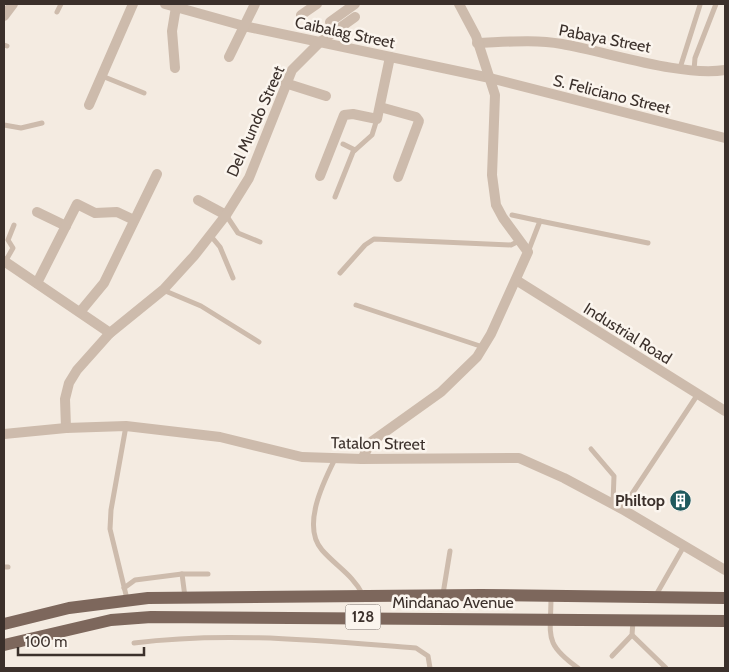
<svg xmlns="http://www.w3.org/2000/svg" width="729" height="672" viewBox="0 0 729 672" font-family="Cabin,sans-serif">
	<style>
		.lines { fill: none; stroke-linecap: round; stroke-linejoin: round }
		.lane { stroke: #cdbbac; stroke-width: 5 }
		.street { stroke: #cdbbac; stroke-width: 10 }
		.primary { stroke: #7d675c; stroke-width: 12 }
		.labels { text-anchor: middle; stroke-width: 5; stroke-linejoin: round; paint-order: stroke }
		.shield { fill: #fbf5ee; stroke: #756b66; stroke-width: 1 }
		.shield-label { font-size: 15px; font-weight: bold; fill: #3b302b }
		.street-label { font-size: 16px; fill: #3b302b; stroke: #fbf5ee }
		.poi-label { font-size: 16px; font-weight: bold; fill: #3b302b; stroke: #fbf5ee; text-anchor: end }
	</style>
	<rect width="100%" height="100%" fill="#f4ebe1"/>
	<g class="lines">
		<g class="lane">
			<path d="M 57,12 L 61,4"/>
			<path d="M 4,45 L 7,46"/>
			<path d="M 680,68 L 700,5"/>
			<path d="M 694,70 L 695,58 L 716,4"/>
			<path d="M 102,76 L 144,93"/>
			<path d="M 4,125 L 21,128 L 42,123"/>
			<path d="M 343,144 L 355,150"/>
			<path d="M 335,197 L 353,152 L 372,135 L 377,119"/>
			<path d="M 226,215 L 238,233 L 260,242"/>
			<path d="M 512,215 L 540,221"/>
			<path d="M 210,235 L 220,247 L 233,278"/>
			<path d="M 528,252 L 540,221 L 648,243"/>
			<path d="M 5,262 L 13,248 L 8,240 L 14,225"/>
			<path d="M 340,273 L 365,245 L 374,239 L 511,245 L 519,241"/>
			<path d="M 163,290 L 201,306 L 259,342"/>
			<path d="M 356,305 L 483,347"/>
			<path d="M 126,426 L 111,510 L 110,529 L 127,599"/>
			<path d="M 591,449 L 614,476 L 613,503"/>
			<path d="M 335,459 C 324,481 301,526 322,550 C 336,566 353,575 363,595"/>
			<path d="M 622,509 L 698,394"/>
			<path d="M 4,567 L 8,567"/>
			<path d="M 124,588 L 135,580 L 182,574"/>
			<path d="M 443,594 L 450,551"/>
			<path d="M 656,595 L 684,546"/>
			<path d="M 185,597 L 182,574 L 208,574"/>
			<path d="M 551,597 C 551,636 543,643 578,668"/>
			<path d="M 632,635 L 666,668"/>
			<path d="M 134,643 C 227,631 323,641 416,648 L 428,656 L 430,668"/>
			<path d="M 612,656 L 632,635 L 633,621"/>
		</g>
		<g class="street">
			<path d="M 165,4 L 244,26 L 490,78 L 725,138"/>
			<path d="M 301,15 L 317,4"/>
			<path d="M 4,16 L 13,4"/>
			<path d="M 330,22 L 355,4"/>
			<path d="M 477,43 C 505,42 535,39 562,44 C 608,52 682,77 725,70"/>
			<path d="M 229,57 L 255,4"/>
			<path d="M 175,68 L 172,31 L 176,7"/>
			<path d="M 285,83 L 326,96"/>
			<path d="M 89,105 L 133,4"/>
			<path d="M 380,107 L 416,117 L 419,121 L 398,177"/>
			<path d="M 320,176 L 344,115 L 353,114 L 377,119 L 390,57"/>
			<path d="M 198,200 L 226,215"/>
			<path d="M 37,212 L 66,226"/>
			<path d="M 4,261 L 110,333"/>
			<path d="M 516,280 L 725,411"/>
			<path d="M 37,283 L 77,204 L 95,213 L 117,212 L 134,220"/>
			<path d="M 80,312 L 104,283 L 157,174"/>
			<path d="M 66,428 L 65,399 L 69,383 L 77,370 L 110,333 L 163,290 L 194,256 L 226,215 L 249,178 L 292,70 L 320,42 L 355,17"/>
			<path d="M 4,434 L 66,428 L 126,426 L 220,437 L 302,457 L 362,459 L 519,458 L 564,478 L 622,509 L 725,570"/>
			<path d="M 362,459 L 371,442 L 441,392 L 477,357 L 491,334 L 528,252 L 503,218 L 496,205 L 492,175 L 495,95 L 476,36 L 459,4"/>
		</g>
		<g class="primary">
			<path d="M 4,624 L 69,608 L 148,598 L 481,595 L 725,598"/>
			<path d="M 4,645 L 111,620 L 151,617 L 725,621"/>
		</g>
	</g>
	<defs>
		<symbol id="building-disc" viewBox="-11 -11 22 22"><circle r="9.5" fill="#1f5a5e" stroke="#fbf5ee"/><path d="M-4-6H4V6H1V3H-1V6H-4ZM-2.5-4.3h1.7v1.8h-1.7ZM.8-4.3h1.7v1.8H.8ZM-2.5-1h1.7V.8h-1.7ZM.8-1h1.7V.8H.8Z" fill="#fff"/></symbol>
	</defs>
	<g fill-rule="evenodd">
		<use href="#building-disc" x="668" y="488" width="25" height="25"/>
	</g>
	<g class="labels">
		<rect class="shield" x="345.5" y="604.5" width="35" height="25" rx="4"/>
		<g class="shield-label">
			<text x="363" y="622">128</text>
		</g>
		<g class="street-label">
			<text transform="translate(345 32) rotate(12)" y="6">Caibalag Street</text>
			<text transform="translate(605 38) rotate(11)" y="6">Pabaya Street</text>
			<text transform="translate(612 94) rotate(14)" y="6">S. Feliciano Street</text>
			<text transform="translate(255 121) rotate(-66)" y="6">Del Mundo Street</text>
			<text transform="translate(628 333) rotate(32)" y="6">Industrial Road</text>
			<text transform="translate(378 443) rotate(1)" y="6">Tatalon Street</text>
			<text x="453" y="608">Mindanao Avenue</text>
		</g>
		<g class="poi-label">
			<text x="665" y="506">Philtop</text>
		</g>
	</g>
	<rect width="729" height="672" fill="none" stroke="#3b302b" stroke-width="10"/>
	<path d="M18 647v8h126v-8" fill="none" stroke="#3b302b" stroke-width="2.5"/>
	<text x="25" y="647" font-size="15" fill="#3b302b" stroke="#fbf5ee" stroke-width="4" paint-order="stroke">100 m</text>
</svg>
